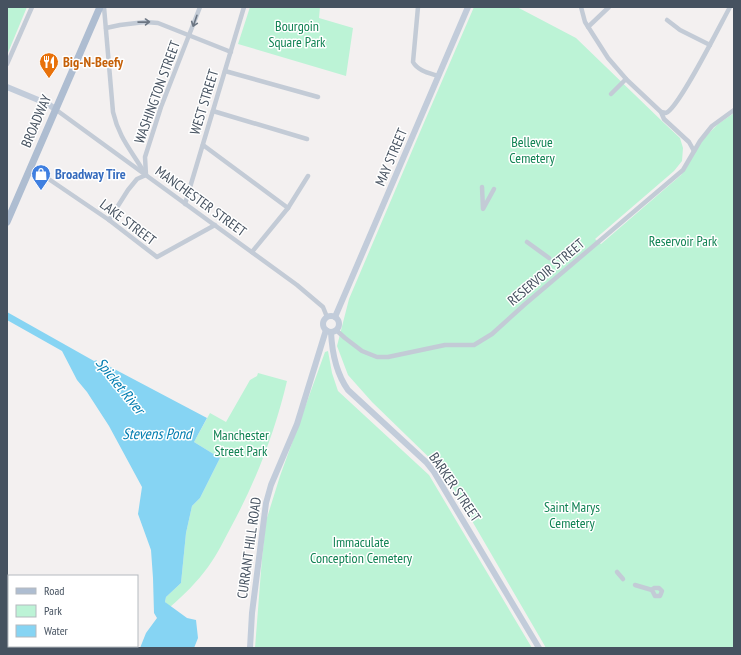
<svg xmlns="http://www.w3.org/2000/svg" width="741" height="655" viewBox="0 0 741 655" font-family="'PT Sans Narrow',sans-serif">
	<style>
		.green { fill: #bcf3d6 }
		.water { fill: #86d4f3 }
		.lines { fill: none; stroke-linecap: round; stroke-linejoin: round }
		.street { stroke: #c3cbd6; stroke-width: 4.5 }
		.secondary { stroke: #c2ccda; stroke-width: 6 }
		.primary { stroke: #aebdd1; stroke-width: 7 }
		.oneway { stroke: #6c7683 }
		.labels { text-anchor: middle; stroke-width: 3; stroke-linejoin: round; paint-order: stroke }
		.park-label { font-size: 14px; fill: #108253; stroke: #fff }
		.food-label { font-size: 14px; font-weight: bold; fill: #c56008; stroke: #fff; text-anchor: start }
		.street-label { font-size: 14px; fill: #465260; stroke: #fff }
		.shop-label { font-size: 14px; font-weight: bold; fill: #366cbe; stroke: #fff; text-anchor: start }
		.water-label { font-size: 15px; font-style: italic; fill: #027db0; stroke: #fff }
	</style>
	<rect width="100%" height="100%" fill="#f3f0f0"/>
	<g class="green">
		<path d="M 7,7 L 27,7 L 7,55 Z"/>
		<path d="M 250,7 L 320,7 L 319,18 L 353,28 L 346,76 L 238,44 Z"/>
		<path d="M 474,7 L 517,7 L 576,38 L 664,123 L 680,138 L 683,148 L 682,161 L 674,171 L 595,239 L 601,244 L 681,175 L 703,139 L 718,124 L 734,113 L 734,648 L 546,648 L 443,471 L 372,402 L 348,375 L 337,346 L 349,299 L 423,125 Z"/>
		<path d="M 328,351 L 332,373 L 338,391 L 429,475 L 532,648 L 255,648 L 262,558 L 266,521 L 280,476 L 325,352 Z"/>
		<path d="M 258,373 L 287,381 C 275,432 256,481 231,527 C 224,540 217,555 208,567 C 197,582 184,595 170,607 L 165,602 L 166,597 L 181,583 L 186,533 L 192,506 L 200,498 L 220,458 L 194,442 L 210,413 L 226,422 L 250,380 L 257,376 Z"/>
	</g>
	<path class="water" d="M 7,312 L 94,361 L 97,360 L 94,365 L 97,367 L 101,362 L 207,418 L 194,442 L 220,458 L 200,498 L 192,506 L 186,533 L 181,583 L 166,597 L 165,602 L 187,618 L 196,620 L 198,638 L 194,648 L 140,648 L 146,633 L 157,618 L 154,613 L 153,578 L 151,550 L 138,514 L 142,487 L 109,426 L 87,392 L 77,380 L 62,351 L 7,320 Z"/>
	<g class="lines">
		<g class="street">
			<path d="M 104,7 L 113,112 C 119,138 131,150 144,172"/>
			<path d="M 418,7 L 413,62 C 418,71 429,73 438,76"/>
			<path d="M 581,7 L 585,22 L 608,58 L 627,80 L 661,112 L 664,119 L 689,142 L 694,151"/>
			<path d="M 667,20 L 680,30 L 710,45"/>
			<path d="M 588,27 L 609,7"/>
			<path d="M 106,28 L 120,25 L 145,22 L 158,23 L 231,52"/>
			<path d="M 7,64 L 32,7"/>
			<path d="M 225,71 L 318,97"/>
			<path d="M 611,94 L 626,79"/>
			<path d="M 55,109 L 297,285 L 323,307 L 327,317"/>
			<path d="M 213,111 L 307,139"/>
			<path d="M 661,112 L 666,113 C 679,108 720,25 730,7"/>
			<path d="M 203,145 L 288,208"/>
			<path d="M 31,167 L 109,220 L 157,257 L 215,225"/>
			<path d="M 146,175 L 145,157 L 161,107 L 200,7"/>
			<path d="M 482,187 L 483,209 L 494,189"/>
			<path d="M 185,204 L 244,7"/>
			<path d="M 109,220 L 128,190 L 137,179 L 146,175"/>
			<path d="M 527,242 L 549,258"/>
			<path d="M 252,252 L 288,208 L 308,176"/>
			<path d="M 336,330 L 345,338 L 362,351 L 377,357 L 388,357 L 445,345 L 474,345 L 492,334 L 524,305 L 683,170 L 700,141 L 712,126 L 734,110"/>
			<path d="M 617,572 L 623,579"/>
			<path d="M 635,585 L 652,590 L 655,596 L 660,596 L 662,591 L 659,588 L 654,588 L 652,590"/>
		</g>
		<g class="secondary">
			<path d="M 7,87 L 48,104 L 55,109"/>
			<circle cx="331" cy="324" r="8"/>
			<path d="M 335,317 L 468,7"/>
			<path d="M 331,332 C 332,353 336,373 348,390 L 426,462 L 434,472 L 539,648"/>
			<path d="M 250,648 L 252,613 L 266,503 L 271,485 L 297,424 L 326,330"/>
		</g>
		<path class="primary" d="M 7,222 L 100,7"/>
	</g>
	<defs><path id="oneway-shaft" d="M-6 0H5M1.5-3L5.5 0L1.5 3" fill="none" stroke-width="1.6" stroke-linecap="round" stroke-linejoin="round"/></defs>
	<g class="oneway">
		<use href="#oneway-shaft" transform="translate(195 21) rotate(109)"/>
		<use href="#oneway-shaft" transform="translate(144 22) rotate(-1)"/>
	</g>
	<defs>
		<symbol id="restaurant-pin" viewBox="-11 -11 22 30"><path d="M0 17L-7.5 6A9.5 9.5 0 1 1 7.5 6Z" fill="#e8710a" stroke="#fff"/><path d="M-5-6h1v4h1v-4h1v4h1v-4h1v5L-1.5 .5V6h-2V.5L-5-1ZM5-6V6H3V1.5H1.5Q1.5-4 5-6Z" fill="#fff"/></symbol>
		<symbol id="shop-pin" viewBox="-11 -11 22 30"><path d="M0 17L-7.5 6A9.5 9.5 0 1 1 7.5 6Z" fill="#3f7fe0" stroke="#fff"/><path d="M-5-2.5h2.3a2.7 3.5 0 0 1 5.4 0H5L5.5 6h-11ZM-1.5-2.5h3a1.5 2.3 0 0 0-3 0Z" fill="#fff"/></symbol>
	</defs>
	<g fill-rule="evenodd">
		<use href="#restaurant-pin" x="38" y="51" width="22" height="30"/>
		<use href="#shop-pin" x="30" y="163" width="22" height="30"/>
	</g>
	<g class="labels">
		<g class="park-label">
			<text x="297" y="31">Bourgoin<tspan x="297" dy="16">Square Park</tspan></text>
			<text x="532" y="147">Bellevue<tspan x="532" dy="16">Cemetery</tspan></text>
			<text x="683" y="246">Reservoir Park</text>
			<text x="241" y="440">Manchester<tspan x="241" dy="16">Street Park</tspan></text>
			<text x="572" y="512">Saint Marys<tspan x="572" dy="16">Cemetery</tspan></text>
			<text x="361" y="547">Immaculate<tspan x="361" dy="16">Conception Cemetery</tspan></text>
		</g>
		<g class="food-label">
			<text x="63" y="67">Big-N-Beefy</text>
		</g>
		<g class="street-label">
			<text transform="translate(157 92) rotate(-70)" y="5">WASHINGTON STREET</text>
			<text transform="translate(204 102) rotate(-73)" y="5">WEST STREET</text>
			<text transform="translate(36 121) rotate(-67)" y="5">BROADWAY</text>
			<text transform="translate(391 157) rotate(-67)" y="5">MAY STREET</text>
			<text transform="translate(201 201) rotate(36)" y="5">MANCHESTER STREET</text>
			<text transform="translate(128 222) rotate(37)" y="5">LAKE STREET</text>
			<text transform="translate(546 272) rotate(-40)" y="5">RESERVOIR STREET</text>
			<text transform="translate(455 487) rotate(56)" y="5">BARKER STREET</text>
			<text transform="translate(249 548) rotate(-82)" y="5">CURRANT HILL ROAD</text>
		</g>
		<g class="shop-label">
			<text x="55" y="179">Broadway Tire</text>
		</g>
		<g class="water-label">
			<text transform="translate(120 386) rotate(51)" y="5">Spicket River</text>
			<text x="157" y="439">Stevens Pond</text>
		</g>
	</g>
	<rect width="741" height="655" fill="none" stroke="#465260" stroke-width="16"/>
	<rect x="8" y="575" width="130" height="72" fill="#ffffff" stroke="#b5babf"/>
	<rect x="16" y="588" width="20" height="6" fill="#aebdd1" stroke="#b5babf"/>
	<text x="44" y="595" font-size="12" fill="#465260">Road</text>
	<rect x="16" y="605" width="20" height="12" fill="#bcf3d6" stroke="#b5babf"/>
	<text x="44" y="615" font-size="12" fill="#465260">Park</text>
	<rect x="16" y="625" width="20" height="12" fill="#86d4f3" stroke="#b5babf"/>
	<text x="44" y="635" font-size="12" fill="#465260">Water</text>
</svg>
